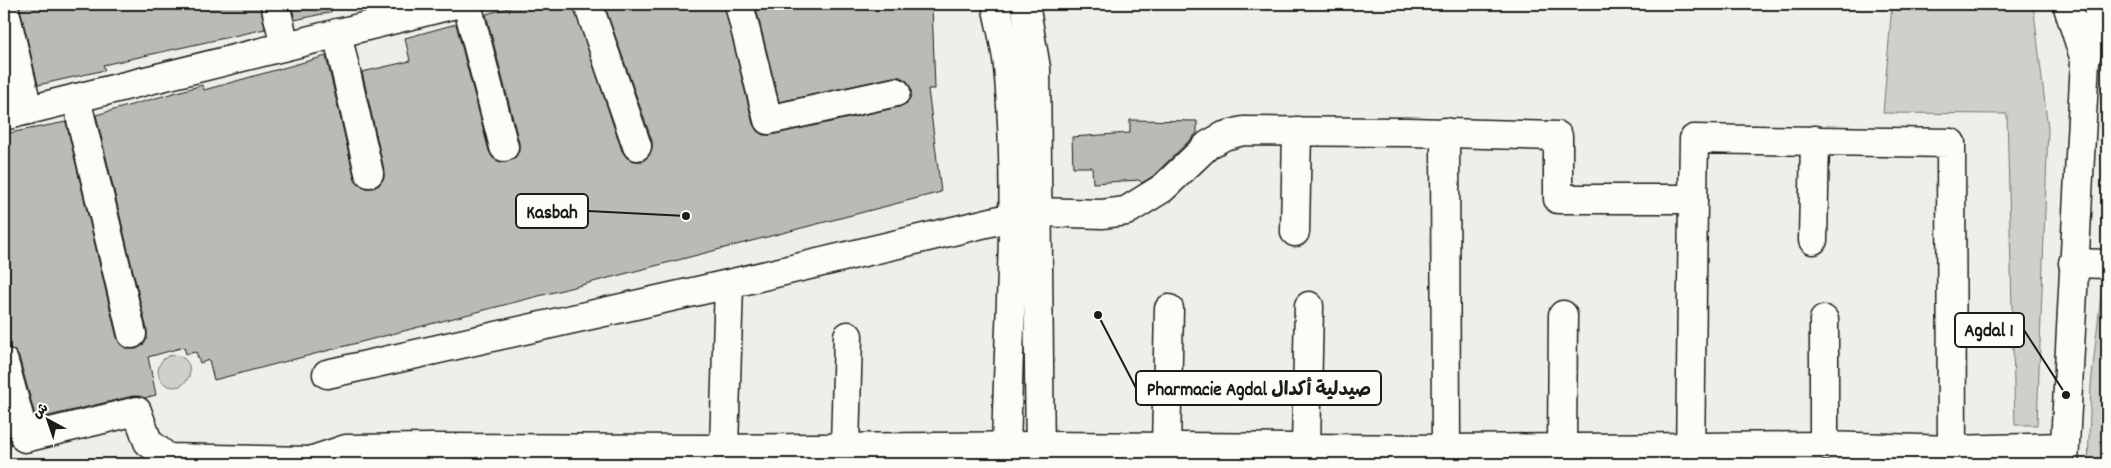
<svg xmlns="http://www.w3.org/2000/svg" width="2111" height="468" viewBox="0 0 2111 468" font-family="Dekko,'Playpen Sans Arabic',sans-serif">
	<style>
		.green { fill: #d0cfcc; stroke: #767674 }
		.building { fill: #bbbab6; stroke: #1c1c1c }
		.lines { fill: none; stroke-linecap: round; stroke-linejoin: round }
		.minor-casing { stroke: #1c1c1c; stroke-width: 31 }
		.major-casing { stroke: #1c1c1c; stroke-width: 31 }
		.minor { stroke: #fdfcf7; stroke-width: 28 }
		.major { stroke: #fdfcf7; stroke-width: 28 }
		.leader { fill: none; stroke: #1c1c1c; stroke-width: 2 }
		.callout-dot { fill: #1c1c1c; stroke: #fdfcf7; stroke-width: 2 }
		.callout { fill: #fdfcf7; stroke: #1c1c1c; stroke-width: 2 }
		.callout-label { font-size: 19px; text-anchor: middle; font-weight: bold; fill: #1c1c1c }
	</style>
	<rect width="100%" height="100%" fill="#f0eeea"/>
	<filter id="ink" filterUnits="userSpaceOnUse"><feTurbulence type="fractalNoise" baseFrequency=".02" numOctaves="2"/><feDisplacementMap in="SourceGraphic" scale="10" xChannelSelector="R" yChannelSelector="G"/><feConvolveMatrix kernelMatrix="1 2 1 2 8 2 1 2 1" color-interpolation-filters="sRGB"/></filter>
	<g filter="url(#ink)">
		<g class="green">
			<path d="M 1892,4 L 2033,4 L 2048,129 L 2037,425 L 2015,425 L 2007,114 L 1883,113 Z"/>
			<path d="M 2107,240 L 2107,464 L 2088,464 L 2091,385 Z"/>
			<circle cx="174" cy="371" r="16"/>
		</g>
		<g class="building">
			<path d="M 19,4 L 260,4 L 265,29 L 103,65 L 105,70 L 38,85 Z"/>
			<path d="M 291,4 L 330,4 L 331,12 L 295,20 Z"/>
			<path d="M 524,4 L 573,4 L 622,151 L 627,158 L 635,161 L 643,161 L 649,156 L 652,148 L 652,141 L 604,4 L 724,4 L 753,124 L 757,131 L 763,135 L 771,135 L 899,107 L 907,103 L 911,96 L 911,89 L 907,81 L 900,77 L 893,77 L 779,102 L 755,4 L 932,4 L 935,89 L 928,89 L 941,192 L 214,380 L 209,360 L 200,363 L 196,352 L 186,354 L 184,347 L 148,357 L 156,395 L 145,398 L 133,396 L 36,419 L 19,357 L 15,351 L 4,347 L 4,134 L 66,122 L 117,338 L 120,344 L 127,349 L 136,349 L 143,345 L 147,339 L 147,330 L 96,115 L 202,85 L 204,90 L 326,56 L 354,176 L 357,183 L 364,188 L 373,188 L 379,185 L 384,178 L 384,170 L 362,72 L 410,61 L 405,38 L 456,24 L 489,151 L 493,158 L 500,162 L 507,162 L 515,158 L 519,151 L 519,143 L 486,14 Z"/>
			<path d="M 1130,120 L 1197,121 L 1197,133 L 1153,176 L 1142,183 L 1139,180 L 1093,183 L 1092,167 L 1073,167 L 1072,137 L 1130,133 Z"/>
		</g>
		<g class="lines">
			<defs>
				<g id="minor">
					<path d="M 275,4 L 285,46"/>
					<path d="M 467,4 L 504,147"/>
					<path d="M 588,4 L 637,146"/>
					<path d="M 739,4 L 768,120 L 896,92"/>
					<path d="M 996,4 C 1000,25 1006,46 1008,67 C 1021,199 1007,332 1006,464"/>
					<path d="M 1025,4 L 1036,68 L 1040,463"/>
					<path d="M 4,7 L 28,110"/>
					<path d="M 337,33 L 369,173"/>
					<path d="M 76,98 L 132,334"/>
					<path d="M 4,116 L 456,4"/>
					<path d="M 1445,132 L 1446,449"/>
					<path d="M 1295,232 L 1297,131"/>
					<path d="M 1813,240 L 1815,140"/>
					<path d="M 2073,263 L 2107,264"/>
					<path d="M 4,362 L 25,438 L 137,411 L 148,442 L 168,458 L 310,461 L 320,464"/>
					<path d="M 327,374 L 729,284 L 1012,217 L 1037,212 L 1102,214 L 1126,211 L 1163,188 L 1208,145 L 1224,136 L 1243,131 L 1409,132 L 1558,136 L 1558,199 L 1693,199 L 1694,139 L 1951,143 L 1952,464"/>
					<path d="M 1824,446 L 1824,320"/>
					<path d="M 845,447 L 848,336"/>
					<path d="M 1166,447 L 1169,309"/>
					<path d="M 1306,447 L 1309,306"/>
					<path d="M 1562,447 L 1563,315"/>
					<path d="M 724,448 L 729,284"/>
					<path d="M 310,461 L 346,449 L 430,448 L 703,449 L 1041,446 L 1446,449 L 1824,446 L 1952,450 L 2064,447"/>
					<path d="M 1690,464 L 1693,199"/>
				</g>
				<g id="major">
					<path d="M 2067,4 L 2085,60"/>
					<path d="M 2064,464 L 2085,60 L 2103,4"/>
				</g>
			</defs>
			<use href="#minor" class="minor-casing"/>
			<use href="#major" class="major-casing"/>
			<use href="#minor" class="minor"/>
			<use href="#major" class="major"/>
		</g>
	</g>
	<path class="leader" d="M686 216L588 211M2066 395L2024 330M1098 315L1136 388"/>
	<g class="callout-dot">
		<circle cx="686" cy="216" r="5"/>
		<circle cx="2066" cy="395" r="5"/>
		<circle cx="1098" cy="315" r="5"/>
	</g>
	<g class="callout">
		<rect x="516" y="194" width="72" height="34" rx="5"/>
		<rect x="1955" y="313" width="69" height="34" rx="5"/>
		<rect x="1136" y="371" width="245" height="34" rx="5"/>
	</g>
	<g class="callout-label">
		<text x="552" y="218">Kasbah</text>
		<text x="1989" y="336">Agdal 1</text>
		<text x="1259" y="395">Pharmacie Agdal صيدلية أكدال</text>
	</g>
	<rect width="2111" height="468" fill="none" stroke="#fdfcf7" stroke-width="20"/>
	<rect x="10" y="10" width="2091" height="448" fill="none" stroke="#1c1c1c" stroke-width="2" filter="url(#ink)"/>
	<g transform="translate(48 420) rotate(320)" stroke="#fdfcf7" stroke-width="4" paint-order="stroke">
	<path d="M0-4L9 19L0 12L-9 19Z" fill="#1c1c1c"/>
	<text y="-8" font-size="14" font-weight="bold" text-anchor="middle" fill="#1c1c1c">ش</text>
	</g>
</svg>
